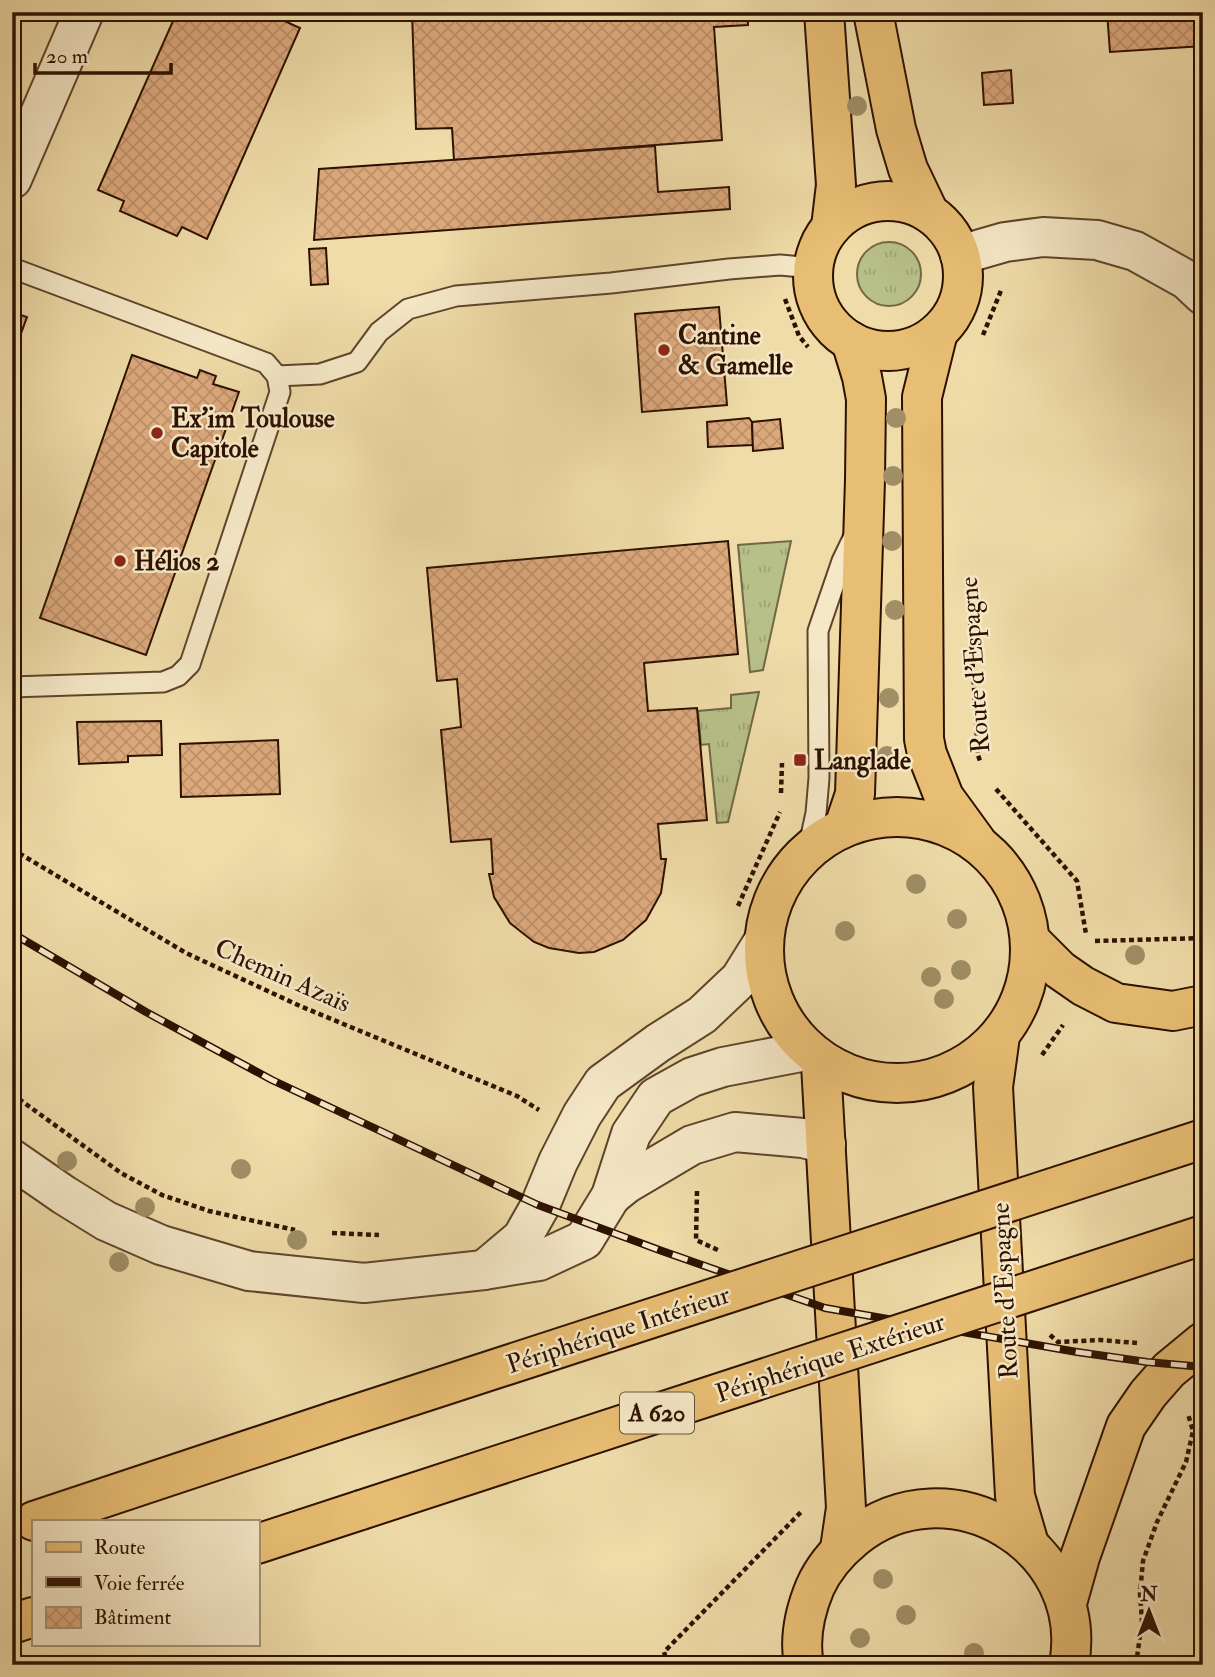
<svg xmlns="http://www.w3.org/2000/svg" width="1215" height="1677" viewBox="0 0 1215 1677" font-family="'IM FELL Double Pica',serif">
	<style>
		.grass { fill: url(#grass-tufts); stroke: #726844; stroke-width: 2 }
		.building { fill: url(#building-cross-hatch); stroke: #2d1100; stroke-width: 2 }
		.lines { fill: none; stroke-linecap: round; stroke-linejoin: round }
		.lane-casing { stroke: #5e442a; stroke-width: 23 }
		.street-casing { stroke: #5e442a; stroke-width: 42 }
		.primary-casing { stroke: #2d1100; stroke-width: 42 }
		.highway-casing { stroke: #2d1100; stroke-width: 42 }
		.path { stroke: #2d1100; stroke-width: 4.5; stroke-dasharray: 5 3.5; stroke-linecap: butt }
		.lane { stroke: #f5e8c7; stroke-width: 19 }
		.street { stroke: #f5e8c7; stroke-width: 38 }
		.primary { stroke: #e8be74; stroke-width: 38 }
		.highway { stroke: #e8be74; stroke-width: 38 }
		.rail-casing { stroke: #2d1100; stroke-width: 8 }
		.rail { stroke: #f5e8c7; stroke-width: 5; stroke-dasharray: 16; stroke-linecap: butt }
		.highway-bridge-casing { stroke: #2d1100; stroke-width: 42; stroke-linecap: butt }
		.highway-bridge { stroke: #e8be74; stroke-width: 38 }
		.tree { fill: #9f8e66 }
		.poi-dot { fill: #8f2418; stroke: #f5e8c7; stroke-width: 2.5 }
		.labels { text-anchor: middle; stroke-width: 5; stroke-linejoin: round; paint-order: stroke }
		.shield { fill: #f5e8c7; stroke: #69523c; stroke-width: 2 }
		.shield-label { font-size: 24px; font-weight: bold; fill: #2d1100 }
		.poi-label { font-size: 26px; font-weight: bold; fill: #2d1100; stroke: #f5e8c7; text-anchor: start }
		.street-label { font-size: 26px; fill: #2d1100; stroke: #f5e8c7 }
	</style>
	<defs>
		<pattern id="grass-tufts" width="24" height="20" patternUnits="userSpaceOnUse" patternTransform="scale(1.75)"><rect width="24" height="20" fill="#b8c089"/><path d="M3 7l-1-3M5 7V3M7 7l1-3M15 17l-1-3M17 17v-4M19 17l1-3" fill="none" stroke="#9ea474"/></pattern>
		<pattern id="building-cross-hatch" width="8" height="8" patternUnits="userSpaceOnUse" patternTransform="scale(1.75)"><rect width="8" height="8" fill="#dca97d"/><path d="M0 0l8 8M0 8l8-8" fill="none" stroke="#bd906a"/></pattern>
	</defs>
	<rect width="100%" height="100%" fill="#efdca9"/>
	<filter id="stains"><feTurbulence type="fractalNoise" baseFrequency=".00286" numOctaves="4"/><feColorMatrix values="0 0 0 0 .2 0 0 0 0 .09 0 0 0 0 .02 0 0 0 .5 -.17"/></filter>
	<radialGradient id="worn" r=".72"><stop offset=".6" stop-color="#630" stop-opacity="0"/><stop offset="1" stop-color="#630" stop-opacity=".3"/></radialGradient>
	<g class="grass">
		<circle cx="889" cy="274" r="32"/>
		<path d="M 791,541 L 763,670 L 750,672 L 738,545 Z"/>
		<path d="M 759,692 L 728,822 L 717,823 L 709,744 L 701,745 L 698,711 L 731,708 L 731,695 Z"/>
	</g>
	<g class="building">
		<path d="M 177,12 L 265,12 L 300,28 L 207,239 L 182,227 L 177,236 L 120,211 L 124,201 L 98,190 Z"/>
		<path d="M 412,12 L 748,12 L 748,25 L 714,27 L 722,140 L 454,160 L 452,128 L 416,129 Z"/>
		<path d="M 1107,12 L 1203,12 L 1203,46 L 1110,52 Z"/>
		<path d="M 1011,70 L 1013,103 L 984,105 L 982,73 Z"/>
		<path d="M 655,146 L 658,192 L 729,187 L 730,209 L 314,240 L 319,169 Z"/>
		<path d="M 326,248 L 328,284 L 311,285 L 309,249 Z"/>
		<path d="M 719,307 L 727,405 L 642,412 L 635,314 Z"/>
		<path d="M 12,312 L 27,317 L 12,358 Z"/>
		<path d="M 132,355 L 197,378 L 200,370 L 216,376 L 213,384 L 239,392 L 146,655 L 40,618 Z"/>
		<path d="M 749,418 L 752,422 L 753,445 L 708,447 L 707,422 Z"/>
		<path d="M 780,419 L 783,448 L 753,451 L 752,422 Z"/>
		<path d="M 728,541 L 738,654 L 644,663 L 648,711 L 697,708 L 707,820 L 658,824 L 661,859 L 666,859 L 661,893 L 646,920 L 623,940 L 594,952 L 579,953 L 549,948 L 534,942 L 510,923 L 494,897 L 489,874 L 493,874 L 491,839 L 451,842 L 441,730 L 461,727 L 457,679 L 437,681 L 427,568 Z"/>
		<path d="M 161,721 L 162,755 L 128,756 L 128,762 L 79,764 L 77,722 Z"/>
		<path d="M 278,740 L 280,794 L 181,797 L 180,744 Z"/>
	</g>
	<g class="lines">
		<defs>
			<g id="lane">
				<path d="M 12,268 L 266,363 L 277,376 L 280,392 L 190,664 L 178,676 L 163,682 L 12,687"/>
				<path d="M 277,376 L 320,374 L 357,362 L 379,332 L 408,309 L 456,296 L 611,283 L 729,269 L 780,265 L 813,268"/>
				<path d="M 808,850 L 816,813 L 819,778 L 818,631 L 842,561 L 854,536"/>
			</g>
			<g id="street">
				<path d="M 12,179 L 84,12"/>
				<path d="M 960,255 L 1005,242 L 1043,237 L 1097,240 L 1135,251 L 1187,280 L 1203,295"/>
				<path d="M 12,1159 L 64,1195 L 106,1221 L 161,1245 L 249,1271 L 364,1283 L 484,1270 L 539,1261 L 584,1240 L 611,1196 L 631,1134 L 656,1097 L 692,1077 L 723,1067 L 806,1051"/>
				<path d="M 611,1196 L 626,1184 L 692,1145 L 735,1132 L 803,1138 L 826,1144"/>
				<path d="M 484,1270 L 522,1238 L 539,1208 L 558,1162 L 582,1115 L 603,1083 L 658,1043 L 702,1015 L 740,979 L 763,942"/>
			</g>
			<g id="primary">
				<path d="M 824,12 L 836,185 L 831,227"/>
				<path d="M 873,12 L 896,129 L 908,169 L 929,213"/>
				<circle cx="888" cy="276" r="75"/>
				<path d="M 938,332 L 922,397 L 924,739 L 927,754 L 944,797 L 976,841"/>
				<circle cx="897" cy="950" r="133"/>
				<path d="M 844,827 L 855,794 L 865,480 L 866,399 L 862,377 L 851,341"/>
				<path d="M 1000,1036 L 993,1087 L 1015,1496 L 1029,1544"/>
				<path d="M 821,1064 L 846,1508 L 840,1549"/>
				<path d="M 804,1665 C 799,1639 805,1611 815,1587 C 824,1567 837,1552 854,1538 C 948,1461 1091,1545 1069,1665"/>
			</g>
			<g id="highway">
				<path d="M 1031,941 L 1060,970 L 1083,986 L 1116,1003 L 1173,1011 L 1203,1005"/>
				<path d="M 34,1521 L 335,1421"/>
				<path d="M 257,1544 L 361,1510"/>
				<path d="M 1067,1603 L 1080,1557 L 1126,1426 L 1148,1394 L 1169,1370 L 1203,1342"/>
				<path d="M 12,1624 L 33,1617"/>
			</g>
		</defs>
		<use href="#lane" class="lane-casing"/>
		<use href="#street" class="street-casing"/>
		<use href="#primary" class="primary-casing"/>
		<use href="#highway" class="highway-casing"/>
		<g class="path">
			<path d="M 785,299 L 799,336 L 808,347"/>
			<path d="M 983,335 L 1002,288"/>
			<path d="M 970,620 L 978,755 L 980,761"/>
			<path d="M 996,789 L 1077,881 L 1086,934"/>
			<path d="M 781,793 L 782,763"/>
			<path d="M 12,849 L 186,953 L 300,1006 L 517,1096 L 539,1110"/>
			<path d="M 738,906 L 780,812"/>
			<path d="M 1095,941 L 1203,938"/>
			<path d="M 1042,1055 L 1063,1025"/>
			<path d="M 12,1094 L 121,1173 L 162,1195 L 209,1211 L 295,1230"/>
			<path d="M 697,1191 L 696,1240 L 720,1251"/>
			<path d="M 332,1233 L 379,1235"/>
			<path d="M 1050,1335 L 1058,1342 L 1100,1340 L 1137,1343"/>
			<path d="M 668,1665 L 664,1652 L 801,1512"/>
			<path d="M 1136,1665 L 1142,1621 L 1140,1593 L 1143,1561 L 1157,1522 L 1186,1462 L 1193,1431 L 1188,1414"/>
		</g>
		<use href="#lane" class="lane"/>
		<use href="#street" class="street"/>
		<use href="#primary" class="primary"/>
		<use href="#highway" class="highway"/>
		<defs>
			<path id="rail" d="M 12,933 L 146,1012 L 272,1080 L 538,1205 L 662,1251 L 825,1308 L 1077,1352 L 1147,1362 L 1203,1367"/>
		</defs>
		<use href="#rail" class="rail-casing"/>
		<use href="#rail" class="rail"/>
		<defs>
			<g id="highway-bridge">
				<path d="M 335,1421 L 1203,1139"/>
				<path d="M 361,1510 L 1203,1235"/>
			</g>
		</defs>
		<use href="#highway-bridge" class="highway-bridge-casing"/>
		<use href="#highway-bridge" class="highway-bridge"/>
	</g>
	<g class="tree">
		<circle cx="857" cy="106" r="10"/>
		<circle cx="896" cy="418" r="10"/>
		<circle cx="893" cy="476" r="10"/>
		<circle cx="892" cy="541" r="10"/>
		<circle cx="895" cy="610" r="10"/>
		<circle cx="889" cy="698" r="10"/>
		<circle cx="887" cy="756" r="10"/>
		<circle cx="916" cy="884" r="10"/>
		<circle cx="957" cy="919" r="10"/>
		<circle cx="845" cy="931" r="10"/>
		<circle cx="1135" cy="955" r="10"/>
		<circle cx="961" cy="970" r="10"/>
		<circle cx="931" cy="977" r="10"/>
		<circle cx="944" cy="999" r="10"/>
		<circle cx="67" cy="1161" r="10"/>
		<circle cx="241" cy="1169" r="10"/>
		<circle cx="145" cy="1207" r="10"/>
		<circle cx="297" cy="1240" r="10"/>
		<circle cx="119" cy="1262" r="10"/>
		<circle cx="883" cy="1579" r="10"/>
		<circle cx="906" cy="1615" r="10"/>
		<circle cx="860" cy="1638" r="10"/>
		<circle cx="974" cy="1653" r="10"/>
	</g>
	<g class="poi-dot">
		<circle cx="664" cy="350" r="7"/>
		<circle cx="157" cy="433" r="7"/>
		<circle cx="120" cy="561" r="7"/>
		<rect x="793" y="753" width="14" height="14" rx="3.5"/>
	</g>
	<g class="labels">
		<rect class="shield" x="620" y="1392.5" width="74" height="41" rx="5"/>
		<g class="shield-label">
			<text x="657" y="1421">A 620</text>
		</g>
		<g class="poi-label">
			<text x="678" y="344">Cantine<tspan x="678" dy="30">&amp; Gamelle</tspan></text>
			<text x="171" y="427">Ex'im Toulouse<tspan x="171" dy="30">Capitole</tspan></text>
			<text x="134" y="570">Hélios 2</text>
			<text x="814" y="769">Langlade</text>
		</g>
		<g class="street-label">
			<text transform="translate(974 665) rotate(-94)" y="9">Route d'Espagne</text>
			<text transform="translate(283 975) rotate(24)" y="9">Chemin Azaïs</text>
			<text transform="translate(1004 1291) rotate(-93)" y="9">Route d'Espagne</text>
			<text transform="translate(618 1329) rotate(-18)" y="9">Périphérique Intérieur</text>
			<text transform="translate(830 1357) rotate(-18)" y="9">Périphérique Extérieur</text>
		</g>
	</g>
	<rect width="1215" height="1677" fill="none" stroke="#efdca9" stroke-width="42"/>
	<rect x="14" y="14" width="1187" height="1649" fill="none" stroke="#2d1100" stroke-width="3.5"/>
	<rect x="21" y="21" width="1173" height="1635" fill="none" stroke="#2d1100" stroke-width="2"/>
	<rect x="32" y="1520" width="228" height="126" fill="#f5e8c7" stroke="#a59277" stroke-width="2"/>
	<rect x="46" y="1542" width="35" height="10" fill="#e8be74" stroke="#a59277" stroke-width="2"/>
	<text x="94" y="1554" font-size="21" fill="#2d1100">Route</text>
	<rect x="46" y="1577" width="35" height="10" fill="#2d1100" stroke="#a59277" stroke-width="2"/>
	<text x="94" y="1590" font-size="21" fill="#2d1100">Voie ferrée</text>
	<rect x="46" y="1607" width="35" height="21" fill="url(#building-cross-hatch)" stroke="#a59277" stroke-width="2"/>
	<text x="94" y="1624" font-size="21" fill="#2d1100">Bâtiment</text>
	<g transform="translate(1149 1611)" stroke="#f5e8c7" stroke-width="5" paint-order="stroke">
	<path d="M0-5L12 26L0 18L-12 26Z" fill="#2d1100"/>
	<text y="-10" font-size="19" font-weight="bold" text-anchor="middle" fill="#2d1100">N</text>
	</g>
	<path d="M35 63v10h136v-10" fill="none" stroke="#2d1100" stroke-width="3.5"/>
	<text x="46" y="63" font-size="21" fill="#2d1100" stroke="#f5e8c7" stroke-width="5" paint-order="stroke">20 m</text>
	<rect width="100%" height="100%" filter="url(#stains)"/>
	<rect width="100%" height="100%" fill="url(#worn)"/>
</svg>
